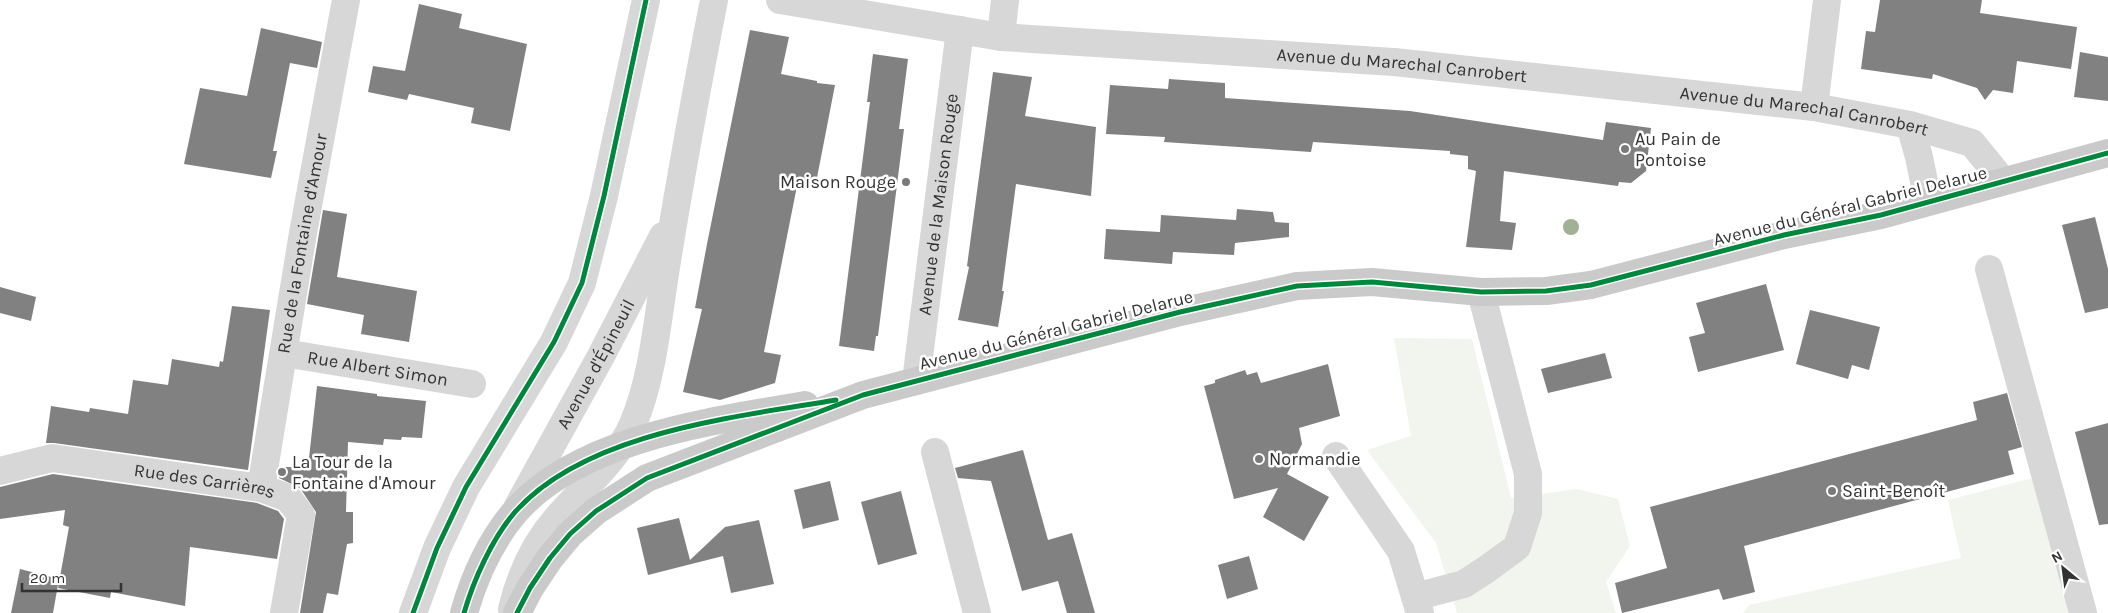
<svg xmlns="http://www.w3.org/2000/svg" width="2108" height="613" viewBox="0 0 2108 613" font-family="Karla,sans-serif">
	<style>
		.green { fill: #f1f5ed }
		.building { fill: #818181 }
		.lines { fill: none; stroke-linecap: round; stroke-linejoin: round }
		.minor { stroke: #d7d7d7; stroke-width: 28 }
		.major { stroke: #cacaca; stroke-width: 28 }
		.cycleway-casing { stroke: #fff; stroke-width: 8 }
		.cycleway { stroke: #00873e; stroke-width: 5 }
		.tree { fill: #a2b095 }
		.poi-dot { fill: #7a7a7a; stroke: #fff; stroke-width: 2 }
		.labels { text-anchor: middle; stroke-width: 5; stroke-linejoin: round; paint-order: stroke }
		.street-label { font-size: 18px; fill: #333; stroke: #fff }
		.poi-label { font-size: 18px; fill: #333; stroke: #fff; text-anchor: start }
	</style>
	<rect width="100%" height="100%" fill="#fff"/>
	<g class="green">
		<path d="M 1394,338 L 1472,339 L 1511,498 L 1577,489 L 1618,499 L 1630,546 L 1606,582 L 1616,613 L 1457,613 L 1436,543 L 1367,450 L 1411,436 Z"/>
		<path d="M 2033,478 L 2068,613 L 1743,613 L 1749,605 L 1961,558 L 1948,500 Z"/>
	</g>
	<g class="building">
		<path d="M 1880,0 L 1982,0 L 1980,13 L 2077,27 L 2071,69 L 2017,61 L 2013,93 L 1993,90 L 1985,100 L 1977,88 L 1933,74 L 1932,79 L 1861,69 L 1866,31 L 1875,32 Z"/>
		<path d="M 419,4 L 462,14 L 459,28 L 527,44 L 510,131 L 471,123 L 474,108 L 409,94 L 407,100 L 368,92 L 373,66 L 405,71 Z"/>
		<path d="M 261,28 L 322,42 L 317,68 L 290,63 L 273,151 L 277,151 L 271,178 L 184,164 L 200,88 L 247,96 Z"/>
		<path d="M 750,30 L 789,37 L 781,74 L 817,81 L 817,83 L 835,85 L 815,188 L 797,186 L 764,352 L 781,355 L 775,383 L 720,400 L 683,392 L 702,309 L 695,308 L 707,244 Z"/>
		<path d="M 2080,52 L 2108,57 L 2108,101 L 2074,97 Z"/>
		<path d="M 873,54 L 908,59 L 899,129 L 904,129 L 878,336 L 876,336 L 874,351 L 839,346 L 870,102 L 867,102 Z"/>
		<path d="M 993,72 L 1032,77 L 1025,116 L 1096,127 L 1091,196 L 1016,184 L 1002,291 L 1004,291 L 998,327 L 958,320 L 969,267 L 967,266 Z"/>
		<path d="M 1169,79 L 1225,83 L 1225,98 L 1410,111 L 1603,140 L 1606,122 L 1651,128 L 1646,171 L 1631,183 L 1619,182 L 1618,186 L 1504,171 L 1500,221 L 1516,223 L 1512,250 L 1466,247 L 1476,171 L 1468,169 L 1468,156 L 1450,154 L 1450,151 L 1313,142 L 1311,152 L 1164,142 L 1165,137 L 1106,134 L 1110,85 L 1168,89 Z"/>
		<path d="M 1237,209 L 1273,212 L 1275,222 L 1289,223 L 1289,237 L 1235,243 L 1234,255 L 1173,252 L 1172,264 L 1104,259 L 1106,229 L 1160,232 L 1161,215 L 1236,220 Z"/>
		<path d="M 323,210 L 347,214 L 337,277 L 417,291 L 409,342 L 361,334 L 364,315 L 307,304 Z"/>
		<path d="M 2095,217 L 2108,269 L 2108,308 L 2085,313 L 2062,225 Z"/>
		<path d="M 1766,284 L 1784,350 L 1698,372 L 1689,337 L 1705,333 L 1696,303 Z"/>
		<path d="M 0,287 L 36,297 L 31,321 L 0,313 Z"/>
		<path d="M 232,306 L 270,310 L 248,470 L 54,443 L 46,443 L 51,406 L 89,412 L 90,408 L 128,414 L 133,380 L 168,385 L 172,359 L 219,367 L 220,361 L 223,362 Z"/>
		<path d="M 1810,310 L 1880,327 L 1869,370 L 1852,365 L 1848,379 L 1796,364 Z"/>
		<path d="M 1605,353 L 1612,378 L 1548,393 L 1541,369 Z"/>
		<path d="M 1328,364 L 1340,416 L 1299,428 L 1302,444 L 1287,474 L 1329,497 L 1304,541 L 1263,517 L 1278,488 L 1234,499 L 1204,386 L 1215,383 L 1215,380 L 1245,370 L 1247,375 L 1257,372 L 1261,383 Z"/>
		<path d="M 317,386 L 377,394 L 377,396 L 426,401 L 422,438 L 402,437 L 401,440 L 384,439 L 383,445 L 348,442 L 346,512 L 353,512 L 353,543 L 347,544 L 338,595 L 327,593 L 323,613 L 300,613 L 316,512 L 300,488 L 279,478 L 280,467 L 308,467 Z"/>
		<path d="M 2007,393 L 2022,447 L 2008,451 L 2014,474 L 1744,546 L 1755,592 L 1723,600 L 1719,589 L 1622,613 L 1615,583 L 1667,568 L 1650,507 L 1977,420 L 1973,402 Z"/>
		<path d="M 2108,423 L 2108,524 L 2099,525 L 2075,432 Z"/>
		<path d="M 1023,450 L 1048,540 L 1072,533 L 1095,613 L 1067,613 L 1058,581 L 1022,591 L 991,481 L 958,478 L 955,468 Z"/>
		<path d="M 53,474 L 257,503 L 278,511 L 284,519 L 277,559 L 190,547 L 185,606 L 111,592 L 110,598 L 58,588 L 69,527 L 63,525 L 65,510 L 0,519 L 0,487 Z"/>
		<path d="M 830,481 L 839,520 L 803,529 L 794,490 Z"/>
		<path d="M 901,491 L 917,554 L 878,565 L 861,502 Z"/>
		<path d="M 679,518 L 690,560 L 725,527 L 759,520 L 774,584 L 731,593 L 723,556 L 648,575 L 637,528 Z"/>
		<path d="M 1249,556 L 1258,589 L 1227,599 L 1218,565 Z"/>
		<path d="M 20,569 L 59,579 L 53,613 L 11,613 Z"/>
	</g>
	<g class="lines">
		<g class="minor">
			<path id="s1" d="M 780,0 L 1001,37 L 1394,62 L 1814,107 L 1910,125 L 1972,143 L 2003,181"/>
			<path d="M 1001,37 L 1005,0"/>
			<path d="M 1814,107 L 1827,0"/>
			<path d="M 1910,125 L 1919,157 L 1928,201"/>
			<path d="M 1989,269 L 2083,613"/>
			<path id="s2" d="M 284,353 L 472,384"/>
			<path id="s3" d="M 916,381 L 960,30"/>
			<path d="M 935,452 L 977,613"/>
			<path d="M 1336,456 L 1401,551 L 1420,613"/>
			<path id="s4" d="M 0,471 L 52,458 L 261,488 L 288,498 L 301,515 L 284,613"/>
			<path id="s5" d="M 261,488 L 303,233 L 346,0"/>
			<path id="s6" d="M 517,508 L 601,356 L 663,236"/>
			<path d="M 1415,597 L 1464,584 L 1487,569 L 1517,547 L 1528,513 L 1528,474 L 1481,292"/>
			<path d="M 512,609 C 520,576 534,544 557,518 C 582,489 617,461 633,424 C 654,375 658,313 667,261 C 681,174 697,87 714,0"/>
			<path d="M 413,613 L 437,548 L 466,487 L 554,342 L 582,283 L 604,196 L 646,0"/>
		</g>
		<g class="major">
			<path d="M 464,613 C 474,578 491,540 515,512 C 579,438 713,421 805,405"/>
			<path d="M 517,613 L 530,588 L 550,558 L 570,534 L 596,511 L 647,478 L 863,395 L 1180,312 L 1297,286 L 1372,282 L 1481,292 L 1546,291 L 1591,285 L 1784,235 L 1881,215 L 2108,153"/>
		</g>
		<defs>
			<g id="cycleway">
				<path d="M 413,613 L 437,548 L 466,487 L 554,342 L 582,283 L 604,196 L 646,0"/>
				<path d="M 464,613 C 474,579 492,539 515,512 C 586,432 736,417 836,400"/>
				<path d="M 517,613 L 530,588 L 550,558 L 570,534 L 596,511 L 647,478 L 863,395 L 1180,312 L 1297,286 L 1372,282 L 1481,292 L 1546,291 L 1591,285 L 1784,235 L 1881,215 L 2108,153"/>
			</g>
		</defs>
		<use href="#cycleway" class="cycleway-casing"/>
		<use href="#cycleway" class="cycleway"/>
	</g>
	<circle class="tree" cx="1571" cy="227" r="8"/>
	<g class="poi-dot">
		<circle cx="1625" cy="149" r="5"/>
		<circle cx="906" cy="182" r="5"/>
		<circle cx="1259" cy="459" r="5"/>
		<circle cx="282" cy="472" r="5"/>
		<circle cx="1832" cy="491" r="5"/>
	</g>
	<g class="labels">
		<g class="street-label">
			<text dy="6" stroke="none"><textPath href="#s1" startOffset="626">Avenue du Marechal Canrobert</textPath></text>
			<text dy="6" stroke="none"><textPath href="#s1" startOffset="1031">Avenue du Marechal Canrobert</textPath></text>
			<text dy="6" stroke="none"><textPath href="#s3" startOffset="178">Avenue de la Maison Rouge</textPath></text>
			<text transform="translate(1850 206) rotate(-14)" y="6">Avenue du Général Gabriel Delarue</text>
			<text dy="6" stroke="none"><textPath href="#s5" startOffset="248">Rue de la Fontaine d'Amour</textPath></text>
			<text transform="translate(1056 330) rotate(-14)" y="6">Avenue du Général Gabriel Delarue</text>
			<text dy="6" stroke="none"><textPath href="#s6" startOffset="164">Avenue d'Épineuil</textPath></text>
			<text dy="6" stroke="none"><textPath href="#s2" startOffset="95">Rue Albert Simon</textPath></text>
			<text dy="6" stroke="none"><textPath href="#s4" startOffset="208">Rue des Carrières</textPath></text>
		</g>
		<g class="poi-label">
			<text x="1635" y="145">Au Pain de<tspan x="1635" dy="21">Pontoise</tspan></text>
			<text x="896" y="188" text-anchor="end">Maison Rouge</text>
			<text x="1269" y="465">Normandie</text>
			<text x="292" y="468">La Tour de la<tspan x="292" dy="21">Fontaine d'Amour</tspan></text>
			<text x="1842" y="497">Saint-Benoît</text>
		</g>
	</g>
	<g transform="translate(2063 568) rotate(331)" stroke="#ffffff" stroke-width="4" paint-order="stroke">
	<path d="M0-4L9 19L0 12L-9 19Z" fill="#333333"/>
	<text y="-8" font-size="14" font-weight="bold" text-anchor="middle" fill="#333333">N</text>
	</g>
	<path d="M22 583v8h99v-8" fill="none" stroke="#333333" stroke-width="2.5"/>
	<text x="30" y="583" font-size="15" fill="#333333" stroke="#ffffff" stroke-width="4" paint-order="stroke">20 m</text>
</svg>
